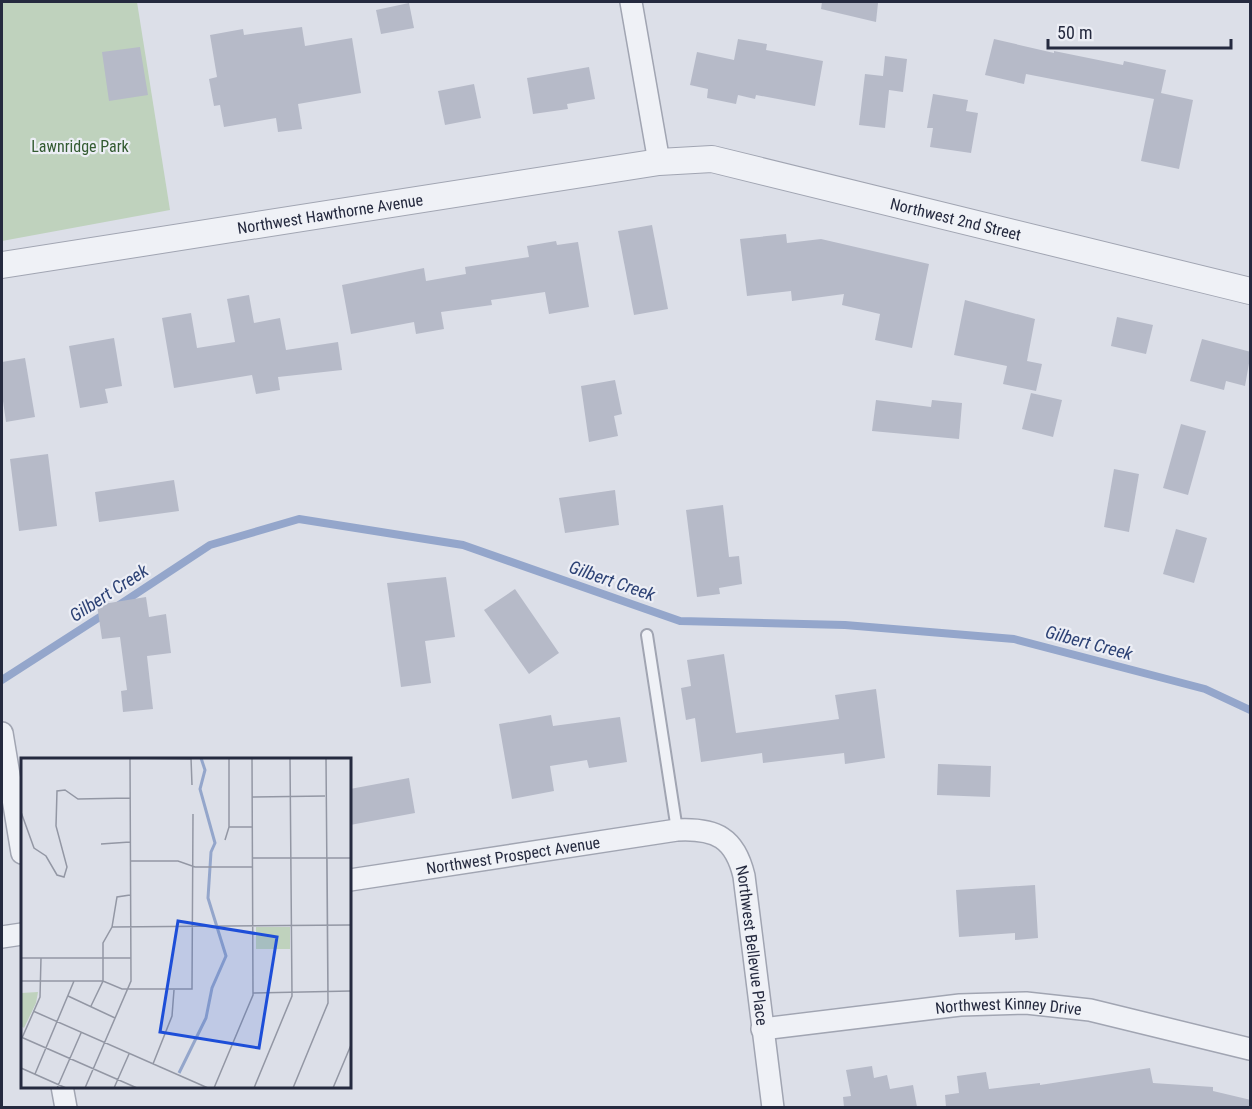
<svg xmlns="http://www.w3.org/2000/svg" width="1252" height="1109" viewBox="0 0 1252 1109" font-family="'Roboto Condensed',sans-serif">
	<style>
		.green { fill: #bfd2bd }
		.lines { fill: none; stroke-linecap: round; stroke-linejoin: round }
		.stream { stroke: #94a6cb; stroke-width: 8 }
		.building { fill: #b6bac8 }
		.service-casing { stroke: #a1a5b2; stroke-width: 14 }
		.minor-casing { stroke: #a1a5b2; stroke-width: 24 }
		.tertiary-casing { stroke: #a1a5b2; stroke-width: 28 }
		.service { stroke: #eff1f6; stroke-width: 10 }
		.minor { stroke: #eff1f6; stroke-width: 21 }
		.tertiary { stroke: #eff1f6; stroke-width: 26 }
		.labels { text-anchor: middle; stroke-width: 4.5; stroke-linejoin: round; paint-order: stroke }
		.park-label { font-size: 16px; fill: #335b31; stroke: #eceef5 }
		.street-label { font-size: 16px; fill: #252a3f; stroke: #eceef5 }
		.water-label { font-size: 18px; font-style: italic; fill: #2d4275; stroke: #eceef5 }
		.inset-river { fill: none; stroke: #94a6cb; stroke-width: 3 }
		.inset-road { fill: none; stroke: #9397a4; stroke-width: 1.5 }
		.view { fill: #1d4ed8; fill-opacity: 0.15; stroke: #1d4ed8; stroke-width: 3 }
		.inset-edge { fill: none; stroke: #252a3f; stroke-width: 3 }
	</style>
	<rect width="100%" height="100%" fill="#dcdfe8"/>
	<path class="green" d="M 2,2 L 137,2 L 170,210 L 2,241 Z"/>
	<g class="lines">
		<g class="stream">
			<path d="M 119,605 L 210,545 L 299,519 L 463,545 L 680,621 L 845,625 L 1014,639 L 1205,689 L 1250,710"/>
			<path d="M 2,680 L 106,613"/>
		</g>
	</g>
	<g class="building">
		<path d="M 822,2 L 878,3 L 876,22 L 821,9 Z"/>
		<path d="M 409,3 L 414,28 L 381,34 L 376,10 Z"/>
		<path d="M 302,27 L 305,46 L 352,38 L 361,93 L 298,104 L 302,129 L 278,132 L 276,118 L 224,127 L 220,105 L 214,106 L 209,79 L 217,77 L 210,35 L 243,29 L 244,35 Z"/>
		<path d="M 738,39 L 767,44 L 766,50 L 823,61 L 815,106 L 756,95 L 755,99 L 738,95 L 736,104 L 707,98 L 708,89 L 690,85 L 697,52 L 734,60 Z"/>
		<path d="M 994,39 L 1054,53 L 1054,51 L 1123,65 L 1124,61 L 1166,70 L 1161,93 L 1193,100 L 1179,169 L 1141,161 L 1154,99 L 1026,74 L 1024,84 L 985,75 Z"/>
		<path d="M 140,47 L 148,95 L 109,101 L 102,52 Z"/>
		<path d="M 885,56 L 907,59 L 903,92 L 889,90 L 885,128 L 859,125 L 865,74 L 883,76 Z"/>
		<path d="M 589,67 L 595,99 L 567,104 L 568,109 L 533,114 L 527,78 Z"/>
		<path d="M 474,84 L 481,118 L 445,125 L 438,91 Z"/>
		<path d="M 933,94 L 968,100 L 966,111 L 978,113 L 971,153 L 930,147 L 933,128 L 927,128 Z"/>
		<path d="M 652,225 L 668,309 L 634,315 L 618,231 Z"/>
		<path d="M 786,234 L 787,243 L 821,239 L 929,264 L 912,348 L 875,340 L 880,314 L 842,305 L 844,294 L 792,301 L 791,291 L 747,296 L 740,239 Z"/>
		<path d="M 556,241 L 557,245 L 578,242 L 589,307 L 549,314 L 545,292 L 491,300 L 492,305 L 441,312 L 444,329 L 416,334 L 414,322 L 351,334 L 342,285 L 424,268 L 426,281 L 466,274 L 465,267 L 529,257 L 527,246 Z"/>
		<path d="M 249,295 L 254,323 L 280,318 L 286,350 L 338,342 L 342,370 L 278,377 L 280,390 L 256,394 L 252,375 L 174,388 L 162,318 L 191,313 L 197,348 L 235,342 L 227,299 Z"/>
		<path d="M 965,300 L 1035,319 L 1027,361 L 1042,364 L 1036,391 L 1003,384 L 1007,366 L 954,355 Z"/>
		<path d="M 1117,317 L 1153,325 L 1146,354 L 1111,346 Z"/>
		<path d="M 114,338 L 122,386 L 105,389 L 108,403 L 80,408 L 69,346 Z"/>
		<path d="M 1202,339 L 1251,352 L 1245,386 L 1226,381 L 1224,390 L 1190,381 Z"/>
		<path d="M 25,358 L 35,417 L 6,422 L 2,394 L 2,362 Z"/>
		<path d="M 615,380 L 622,414 L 614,416 L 618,436 L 589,442 L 581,386 Z"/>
		<path d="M 1031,393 L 1062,400 L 1053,437 L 1022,429 Z"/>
		<path d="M 876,400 L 931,407 L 932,400 L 962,403 L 959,439 L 872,431 Z"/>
		<path d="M 1181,424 L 1206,431 L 1188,495 L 1163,488 Z"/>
		<path d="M 48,454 L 57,526 L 19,531 L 10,459 Z"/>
		<path d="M 1114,469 L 1139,474 L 1129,532 L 1104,527 Z"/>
		<path d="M 174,480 L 179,511 L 99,522 L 95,492 Z"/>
		<path d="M 615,490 L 619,525 L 565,533 L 559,498 Z"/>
		<path d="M 723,505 L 729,557 L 739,556 L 742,584 L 719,588 L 720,594 L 697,597 L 686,510 Z"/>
		<path d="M 1176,529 L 1207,538 L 1194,583 L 1163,574 Z"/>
		<path d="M 446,577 L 455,637 L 425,641 L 431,683 L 401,687 L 387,583 Z"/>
		<path d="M 515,589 L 559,653 L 529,674 L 484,610 Z"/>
		<path d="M 146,597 L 149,617 L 166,614 L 171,653 L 147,656 L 153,709 L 123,712 L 121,691 L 127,690 L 120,637 L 102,639 L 97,605 Z"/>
		<path d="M 724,654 L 736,733 L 839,719 L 835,695 L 876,689 L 885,758 L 845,764 L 844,753 L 763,763 L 762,753 L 701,762 L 695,718 L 686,720 L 681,688 L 691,686 L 687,660 Z"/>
		<path d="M 551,715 L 553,726 L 620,717 L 627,762 L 589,768 L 587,760 L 550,766 L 554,791 L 512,799 L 499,724 Z"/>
		<path d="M 938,764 L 991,766 L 990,797 L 937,795 Z"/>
		<path d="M 409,778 L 415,813 L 350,825 L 350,789 Z"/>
		<path d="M 1035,885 L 1038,938 L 1015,940 L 1015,933 L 959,937 L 956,890 Z"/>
		<path d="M 872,1066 L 874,1078 L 887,1075 L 890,1089 L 913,1085 L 917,1107 L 844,1107 L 843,1097 L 851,1096 L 846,1070 Z"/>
		<path d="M 1150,1068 L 1153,1083 L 1213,1087 L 1213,1091 L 1251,1100 L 1250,1107 L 946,1107 L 945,1095 L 959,1093 L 957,1076 L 986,1072 L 989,1089 L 1040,1083 L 1040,1085 Z"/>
	</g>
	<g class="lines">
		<defs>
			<path id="service" d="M 647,635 L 677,830"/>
			<g id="minor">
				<path d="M 631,2 L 659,162"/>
				<path d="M 2,733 L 22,853"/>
				<path id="s1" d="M 350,880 L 677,830 C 716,828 735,838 744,876 L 773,1108"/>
				<path d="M 2,937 L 22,934"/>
				<path id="s2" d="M 762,1029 L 960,1005 L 1026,1003 L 1090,1010 L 1250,1049"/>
				<path d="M 62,1086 L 66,1108"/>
			</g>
			<g id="tertiary">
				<path id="s3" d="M 2,265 L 659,162 L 712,159 L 1250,291"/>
			</g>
		</defs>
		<use href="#service" class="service-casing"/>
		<use href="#minor" class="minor-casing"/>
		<use href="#tertiary" class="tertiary-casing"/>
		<use href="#service" class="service"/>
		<use href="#minor" class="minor"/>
		<use href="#tertiary" class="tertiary"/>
	</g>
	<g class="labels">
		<g class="park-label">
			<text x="80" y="152">Lawnridge Park</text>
		</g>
		<g class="street-label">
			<text dy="6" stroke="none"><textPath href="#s3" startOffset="332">Northwest Hawthorne Avenue</textPath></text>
			<text dy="6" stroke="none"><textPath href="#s3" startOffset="969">Northwest 2nd Street</textPath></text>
			<text dy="6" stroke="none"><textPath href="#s1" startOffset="165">Northwest Prospect Avenue</textPath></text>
			<text dy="6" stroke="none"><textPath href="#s1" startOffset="492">Northwest Bellevue Place</textPath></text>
			<text dy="6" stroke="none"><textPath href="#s2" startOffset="248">Northwest Kinney Drive</textPath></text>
		</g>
		<g class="water-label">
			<text transform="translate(612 581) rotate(19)" y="6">Gilbert Creek</text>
			<text transform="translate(109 593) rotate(-33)" y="6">Gilbert Creek</text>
			<text transform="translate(1089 643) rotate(15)" y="6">Gilbert Creek</text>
		</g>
	</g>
	<g transform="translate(21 758)">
		<rect width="330" height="330" fill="#dcdfe8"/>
		<path d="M 269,169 L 269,191 L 235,191 L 235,169 ZM 17,234 L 15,245 L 3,270 L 0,268 L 0,235 Z" fill="#bfd2bd"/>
		<path class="inset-river" d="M 158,315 L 185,260 L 191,230 L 205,198 L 187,140 L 190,94 L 194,85 L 179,31 L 184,12 L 180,0"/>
		<path class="inset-road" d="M 109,0 L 170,1M 170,0 L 171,27M 208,0 L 208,69M 231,39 L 304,38M 0,54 L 13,90 L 25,98 L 36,117 L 43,119 L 46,109 L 35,68 L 36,33 L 44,32 L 57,41 L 109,40M 204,82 L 208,69 L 231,69M 80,86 L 109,84M 232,100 L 330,100M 306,100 L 307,234M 109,103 L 157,103 L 174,109 L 232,109M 91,169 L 330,167M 0,200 L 110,200M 0,223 L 82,223 L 101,231 L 171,231 L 172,56M 232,235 L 330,233M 47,238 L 94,260M 70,248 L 82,223 L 82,185 L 91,169 L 96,139 L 109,137M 12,253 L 187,330M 0,279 L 116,330M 1,280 L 19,239 L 20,200M 132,306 L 151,258 L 153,232M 0,310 L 45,330M 14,316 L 53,223M 36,330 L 60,275M 64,330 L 110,223 L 109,0M 93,330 L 108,296M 193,330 L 232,237 L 231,0M 233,330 L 271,238 L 269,0M 272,330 L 307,245 L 305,0M 312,330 L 330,287"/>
		<path class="view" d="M 157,163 L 256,179 L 238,290 L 139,274 Z"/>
		<rect width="330" height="330" class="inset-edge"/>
	</g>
	<rect width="1252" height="1109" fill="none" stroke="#252a3f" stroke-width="6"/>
	<path d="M1048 39v9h183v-9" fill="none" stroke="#252a3f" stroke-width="3"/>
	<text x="1057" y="39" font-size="18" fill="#252a3f" stroke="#eceef5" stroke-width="4.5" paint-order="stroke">50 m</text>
</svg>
